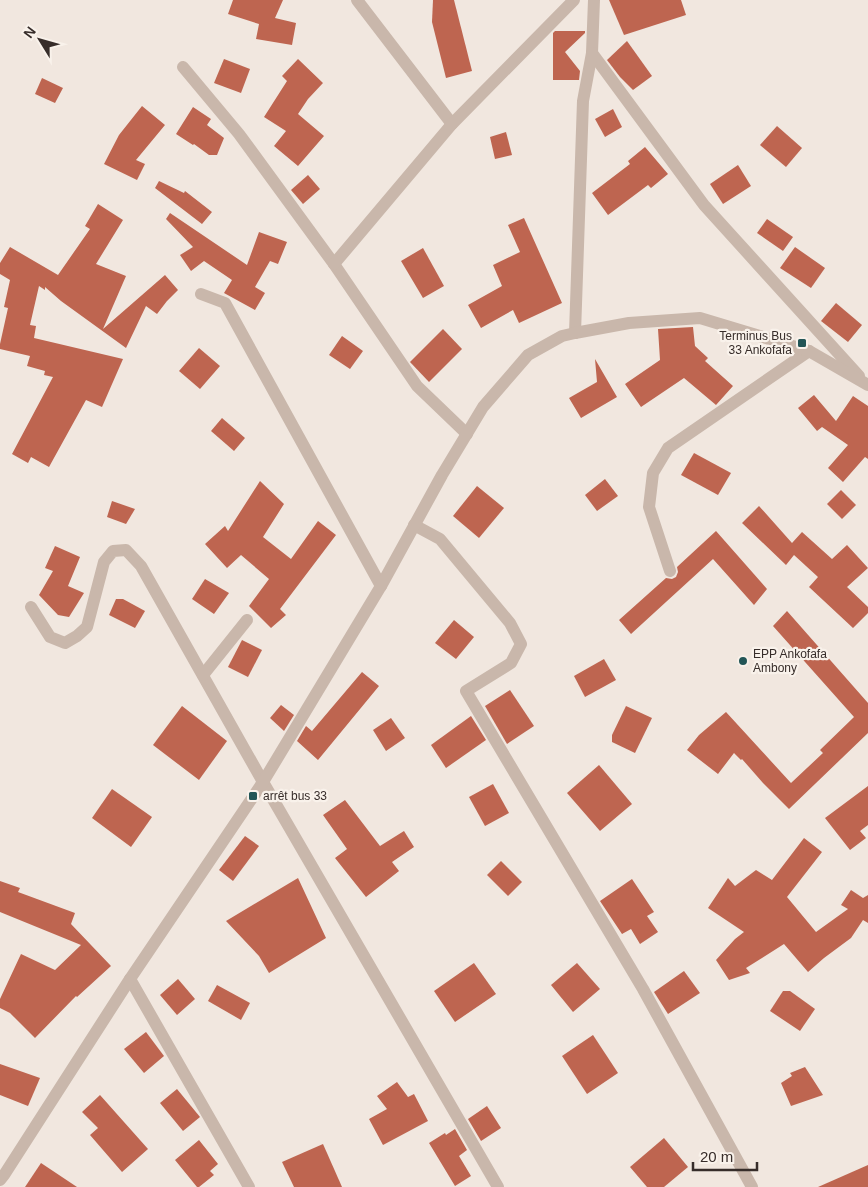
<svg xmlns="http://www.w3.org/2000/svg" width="868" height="1187" viewBox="0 0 868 1187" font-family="Arial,sans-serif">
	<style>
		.building { fill: #be6550 }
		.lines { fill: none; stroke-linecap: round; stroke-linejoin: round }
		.minor { stroke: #c9b7ab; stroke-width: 12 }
		.poi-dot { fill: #225556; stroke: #f9f2eb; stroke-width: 2 }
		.labels { text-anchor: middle; stroke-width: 4.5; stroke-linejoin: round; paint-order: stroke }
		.poi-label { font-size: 12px; fill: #372d2a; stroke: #f9f2eb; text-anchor: start }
	</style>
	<rect width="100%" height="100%" fill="#f1e7df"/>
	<g class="building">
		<path d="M 233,0 L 283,0 L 275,18 L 296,23 L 292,45 L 256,39 L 259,24 L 228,14 Z"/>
		<path d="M 433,0 L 454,0 L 472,71 L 446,78 L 432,22 Z"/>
		<path d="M 609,0 L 681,0 L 686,15 L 624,35 Z"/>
		<path d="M 555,31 L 585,31 L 585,33 L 565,52 L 580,71 L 579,80 L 553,80 L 553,33 Z"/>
		<path d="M 627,41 L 652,76 L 633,90 L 620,77 L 607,60 Z"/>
		<path d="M 224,59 L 250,69 L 241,93 L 214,83 Z"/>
		<path d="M 298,59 L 323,83 L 308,99 L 298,114 L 324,136 L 298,166 L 274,146 L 286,131 L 264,117 L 287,81 L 282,76 Z"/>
		<path d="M 42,78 L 63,88 L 55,103 L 35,94 Z"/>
		<path d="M 142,106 L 165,125 L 136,160 L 145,164 L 137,180 L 104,164 L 119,135 Z"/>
		<path d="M 193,107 L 211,119 L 207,125 L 224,138 L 217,155 L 209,155 L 194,144 L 193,145 L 176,134 Z"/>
		<path d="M 613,109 L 622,127 L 605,137 L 595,119 Z"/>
		<path d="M 777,126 L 802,148 L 786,167 L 760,145 Z"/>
		<path d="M 506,132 L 512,155 L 495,159 L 490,137 Z"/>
		<path d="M 645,147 L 668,174 L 651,188 L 648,185 L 608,215 L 592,193 L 630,164 L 628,161 Z"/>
		<path d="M 738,165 L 751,186 L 723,204 L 710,184 Z"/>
		<path d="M 308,175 L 320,189 L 303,204 L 291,190 Z"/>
		<path d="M 159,181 L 184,193 L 185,191 L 212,212 L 202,224 L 155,188 Z"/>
		<path d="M 98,204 L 123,220 L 96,264 L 126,276 L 103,329 L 165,275 L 178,290 L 167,301 L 157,314 L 146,306 L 126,348 L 61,301 L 45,287 L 45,290 L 39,286 L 30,325 L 36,326 L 34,338 L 123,359 L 102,407 L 86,400 L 49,467 L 31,457 L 28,463 L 12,454 L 53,377 L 44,375 L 45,371 L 27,366 L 30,356 L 0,349 L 0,344 L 8,308 L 4,307 L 10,280 L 0,274 L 0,263 L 10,247 L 58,275 L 90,229 L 85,226 Z"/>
		<path d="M 170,213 L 247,265 L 259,232 L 287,242 L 278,264 L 270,261 L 255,287 L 265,293 L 255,310 L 224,293 L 232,280 L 204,261 L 191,271 L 180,255 L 193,247 L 166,219 Z"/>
		<path d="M 524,218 L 562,303 L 519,323 L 513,310 L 481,328 L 468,305 L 502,286 L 493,265 L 520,252 L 508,225 Z"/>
		<path d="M 767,219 L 793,237 L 783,251 L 757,233 Z"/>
		<path d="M 795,247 L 825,268 L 811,288 L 780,268 Z"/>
		<path d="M 423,248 L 444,286 L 423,298 L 401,261 Z"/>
		<path d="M 836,303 L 862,325 L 848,342 L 821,321 Z"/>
		<path d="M 693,327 L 695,346 L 708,358 L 705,361 L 733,386 L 716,405 L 684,378 L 641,407 L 625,384 L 660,360 L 658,329 Z"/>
		<path d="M 443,329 L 462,349 L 429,382 L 410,362 Z"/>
		<path d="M 342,336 L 363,351 L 350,369 L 329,355 Z"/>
		<path d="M 199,348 L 220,366 L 200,389 L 179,371 Z"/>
		<path d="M 595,359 L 617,397 L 581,418 L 569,398 L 597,382 Z"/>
		<path d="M 814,395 L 836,421 L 853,396 L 868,406 L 868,459 L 865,457 L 843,482 L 828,468 L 848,445 L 822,427 L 817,431 L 798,408 Z"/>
		<path d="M 222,418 L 245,438 L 234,451 L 211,431 Z"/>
		<path d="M 694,453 L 731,473 L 718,495 L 681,475 Z"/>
		<path d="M 605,479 L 618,496 L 597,511 L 585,495 Z"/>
		<path d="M 260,481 L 284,504 L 263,537 L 291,559 L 318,521 L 336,535 L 280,609 L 286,615 L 271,628 L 249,606 L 269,579 L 241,555 L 227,568 L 205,544 L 225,526 L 228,531 Z"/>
		<path d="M 477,486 L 504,508 L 479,538 L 453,516 Z"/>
		<path d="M 841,490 L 856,505 L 842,519 L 827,504 Z"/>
		<path d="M 112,501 L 135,509 L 126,524 L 107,517 Z"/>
		<path d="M 759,506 L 792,543 L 802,532 L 832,559 L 847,545 L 868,568 L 847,587 L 868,607 L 868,613 L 853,628 L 809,587 L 818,577 L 794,555 L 786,565 L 742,523 Z"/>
		<path d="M 716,531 L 767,589 L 754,605 L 713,559 L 631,634 L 619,620 L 666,578 L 672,579 L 676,577 L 678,572 L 677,567 Z"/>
		<path d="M 55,546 L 80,557 L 68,586 L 84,593 L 69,617 L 58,615 L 39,595 L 53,571 L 45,568 Z"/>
		<path d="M 205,579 L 229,593 L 214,614 L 192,599 Z"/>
		<path d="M 116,599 L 123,599 L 145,611 L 135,628 L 109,615 Z"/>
		<path d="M 787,611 L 868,703 L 868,733 L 789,809 L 763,783 L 742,759 L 741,760 L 734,753 L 718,774 L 687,750 L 699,735 L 726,712 L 791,783 L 823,753 L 820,750 L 854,717 L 773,626 Z"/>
		<path d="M 454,620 L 474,637 L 456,659 L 435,643 Z"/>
		<path d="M 242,640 L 262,650 L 248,677 L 228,667 Z"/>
		<path d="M 604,659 L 616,680 L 585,697 L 574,676 Z"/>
		<path d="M 362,672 L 379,686 L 318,760 L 297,741 L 306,726 L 312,731 Z"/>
		<path d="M 510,690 L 534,726 L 507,744 L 485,706 Z"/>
		<path d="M 281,705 L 294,715 L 284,731 L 270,718 Z"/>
		<path d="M 182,706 L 227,741 L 199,780 L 153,745 Z"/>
		<path d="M 626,706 L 652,718 L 635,753 L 612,742 L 612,735 Z"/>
		<path d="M 471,716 L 486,740 L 446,768 L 431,745 Z"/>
		<path d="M 391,718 L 405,738 L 386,751 L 373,730 Z"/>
		<path d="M 599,765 L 632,804 L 600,831 L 567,793 Z"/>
		<path d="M 493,784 L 509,813 L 485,826 L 469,797 Z"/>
		<path d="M 868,786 L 868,825 L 860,831 L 866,838 L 850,850 L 825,818 Z"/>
		<path d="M 112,789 L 152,817 L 131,847 L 92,818 Z"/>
		<path d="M 345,800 L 380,846 L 404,831 L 414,847 L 392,862 L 399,871 L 366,897 L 335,858 L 347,849 L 323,815 Z"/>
		<path d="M 245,836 L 259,846 L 233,881 L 219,870 Z"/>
		<path d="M 804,838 L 822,852 L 787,897 L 816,932 L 848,909 L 841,905 L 851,890 L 863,898 L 868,895 L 868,923 L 863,920 L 851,938 L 824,958 L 808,972 L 784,944 L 746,968 L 750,973 L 729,980 L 716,960 L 735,939 L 744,932 L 708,908 L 728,878 L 735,886 L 756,870 L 772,880 Z"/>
		<path d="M 501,861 L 522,882 L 508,896 L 487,875 Z"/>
		<path d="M 298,878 L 326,938 L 269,973 L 259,956 L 226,921 Z"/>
		<path d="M 632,879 L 654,912 L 647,916 L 658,932 L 640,944 L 631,929 L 622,934 L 600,901 Z"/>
		<path d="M 0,881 L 20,888 L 18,892 L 75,913 L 71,924 L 111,966 L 77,997 L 76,996 L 35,1038 L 10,1013 L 0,1008 L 0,999 L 21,954 L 55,970 L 81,945 L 0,912 Z"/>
		<path d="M 474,963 L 496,994 L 455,1022 L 434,991 Z"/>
		<path d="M 577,963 L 600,989 L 573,1012 L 551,985 Z"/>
		<path d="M 684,971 L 700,993 L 668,1014 L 654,992 Z"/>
		<path d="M 178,979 L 195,999 L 177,1015 L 160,995 Z"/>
		<path d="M 217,985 L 250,1003 L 241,1020 L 208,1001 Z"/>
		<path d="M 783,991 L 790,991 L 815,1009 L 800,1031 L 770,1011 Z"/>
		<path d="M 146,1032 L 164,1056 L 144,1073 L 124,1049 Z"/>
		<path d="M 593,1035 L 618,1073 L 587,1094 L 562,1056 Z"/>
		<path d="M 0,1064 L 40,1078 L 28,1106 L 0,1095 Z"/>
		<path d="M 805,1067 L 823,1095 L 791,1106 L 781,1083 L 792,1076 L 790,1073 Z"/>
		<path d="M 397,1082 L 408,1097 L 414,1094 L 428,1121 L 383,1145 L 369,1119 L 387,1109 L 377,1096 Z"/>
		<path d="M 177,1089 L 200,1117 L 183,1131 L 160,1103 Z"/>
		<path d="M 100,1095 L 148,1149 L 122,1172 L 90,1135 L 98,1128 L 82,1112 Z"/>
		<path d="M 487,1106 L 501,1128 L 481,1141 L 468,1119 Z"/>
		<path d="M 455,1129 L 467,1150 L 459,1156 L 471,1176 L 455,1186 L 429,1143 L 445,1133 L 446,1135 Z"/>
		<path d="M 664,1138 L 688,1167 L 664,1187 L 647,1187 L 630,1167 Z"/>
		<path d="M 199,1140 L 218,1164 L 210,1171 L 214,1175 L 199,1187 L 197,1187 L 175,1160 Z"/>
		<path d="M 323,1144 L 342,1187 L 294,1187 L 282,1162 Z"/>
		<path d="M 41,1163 L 77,1187 L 25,1187 Z"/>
		<path d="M 868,1165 L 868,1187 L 818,1187 Z"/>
	</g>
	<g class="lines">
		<g class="minor">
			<path d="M 357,0 L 452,124"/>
			<path d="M 594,0 L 592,53 L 704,205 L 859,376"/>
			<path d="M 183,67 L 239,134 L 334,264 L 417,386 L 467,434"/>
			<path d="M 334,264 L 452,124 L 574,0"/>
			<path d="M 201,294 L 225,303 L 381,586"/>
			<path d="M 575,333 L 583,101 L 592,53"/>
			<path d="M 414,525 L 440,539 L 510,623 L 521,644 L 511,663 L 466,691 L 643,989 L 752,1187"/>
			<path d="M 670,571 L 649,507 L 653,473 L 668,448 L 809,351"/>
			<path d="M 31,607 L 50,637 L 65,643 L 77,636 L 87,627 L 104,562 L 113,551 L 126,550 L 141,566 L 263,782 L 498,1187"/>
			<path d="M 203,675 L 247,620"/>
			<path d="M 130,979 L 249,1187"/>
			<path d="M 0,1180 L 4,1175 L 130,979 L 263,782 L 381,586 L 442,475 L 483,407 L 528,355 L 562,336 L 575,333 L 629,323 L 700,318 L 809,351 L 868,385"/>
		</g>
	</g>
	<g class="poi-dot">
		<rect x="797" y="338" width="10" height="10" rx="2.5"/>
		<circle cx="743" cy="661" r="5"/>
		<rect x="248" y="791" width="10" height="10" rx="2.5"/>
	</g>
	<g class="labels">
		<g class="poi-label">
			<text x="792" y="340" text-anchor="end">Terminus Bus<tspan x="792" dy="14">33 Ankofafa</tspan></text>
			<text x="753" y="658">EPP Ankofafa<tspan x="753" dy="14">Ambony</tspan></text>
			<text x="263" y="800">arrêt bus 33</text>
		</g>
	</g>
	<g transform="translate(40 40) rotate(307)" stroke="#f9f2eb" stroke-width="4" paint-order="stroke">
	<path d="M0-4L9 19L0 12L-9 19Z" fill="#372d2a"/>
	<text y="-8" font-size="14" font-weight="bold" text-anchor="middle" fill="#372d2a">N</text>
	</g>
	<path d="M693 1162v8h64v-8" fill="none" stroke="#372d2a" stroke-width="2.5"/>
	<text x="700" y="1162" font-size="15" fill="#372d2a" stroke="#f9f2eb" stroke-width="4" paint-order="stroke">20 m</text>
</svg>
